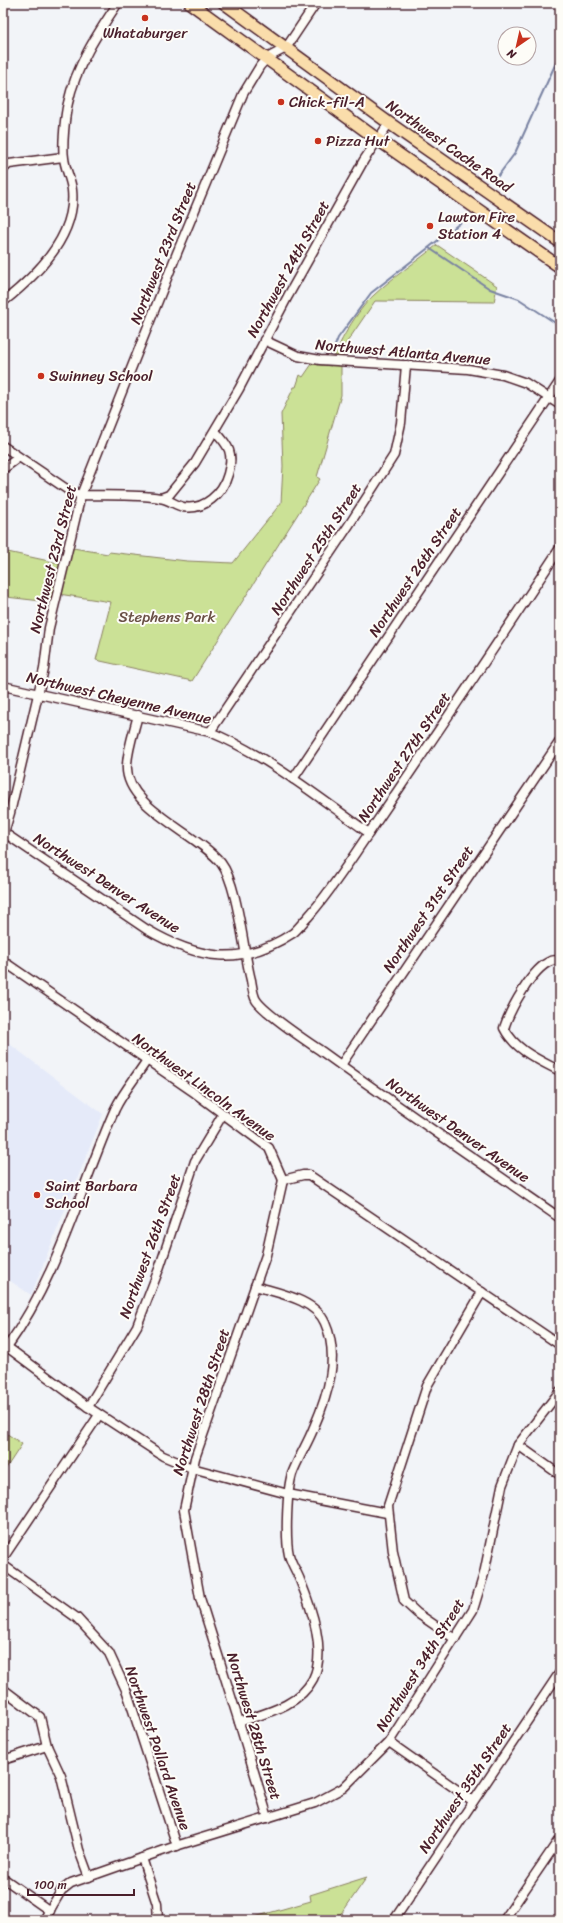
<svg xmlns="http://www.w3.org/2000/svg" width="563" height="1923" viewBox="0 0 563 1923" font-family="Sriracha,sans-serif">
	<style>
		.built { fill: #e5eaf9 }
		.green { fill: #cbe196; stroke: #8a8060 }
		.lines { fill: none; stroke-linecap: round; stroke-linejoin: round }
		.stream { stroke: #7982a2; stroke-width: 2 }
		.minor-casing { stroke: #4a1f2b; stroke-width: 11 }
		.major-casing { stroke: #4a1f2b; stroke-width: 14 }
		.minor { stroke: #fdfcf7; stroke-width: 8 }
		.major { stroke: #faddab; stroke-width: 11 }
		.poi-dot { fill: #c8321e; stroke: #fdfcf7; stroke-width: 1.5 }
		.labels { text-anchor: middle; stroke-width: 4; stroke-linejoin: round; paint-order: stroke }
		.poi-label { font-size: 15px; fill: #4a1f2b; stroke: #fdfcf7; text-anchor: start }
		.street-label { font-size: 15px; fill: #4a1f2b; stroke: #fdfcf7 }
		.park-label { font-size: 15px; fill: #6a5046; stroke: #fdfcf7 }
	</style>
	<rect width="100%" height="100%" fill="#f2f4f8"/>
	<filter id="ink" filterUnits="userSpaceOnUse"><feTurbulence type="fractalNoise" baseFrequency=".025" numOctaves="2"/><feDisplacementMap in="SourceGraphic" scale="8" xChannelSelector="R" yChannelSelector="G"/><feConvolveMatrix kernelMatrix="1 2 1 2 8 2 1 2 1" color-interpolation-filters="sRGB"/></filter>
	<g filter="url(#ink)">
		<path class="built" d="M 3,1039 L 103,1114 L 31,1295 L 3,1276 Z"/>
		<g class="green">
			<path d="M 437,245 L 497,286 L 494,302 L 375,301 L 345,345 L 341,367 L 341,395 L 317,477 L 320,479 L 192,681 L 96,660 L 111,602 L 52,593 L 50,602 L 6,597 L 3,610 L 3,551 L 58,563 L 73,548 L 108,554 L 109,552 L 187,561 L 233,563 L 281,503 L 283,466 L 281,414 L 294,387 L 296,387 L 300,375 L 303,377 L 312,364 L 331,366 C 336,346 358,309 374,295 C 393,277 416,262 437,245 Z"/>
			<path d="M 3,1431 L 22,1444 L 3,1473 Z"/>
			<path d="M 367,1877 L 337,1920 L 244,1920 L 311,1901 L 310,1895 Z"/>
		</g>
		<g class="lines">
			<g class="stream">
				<path d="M 498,176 L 515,153 L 560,54"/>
				<path d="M 429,248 L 490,289 L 519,299 L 560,326"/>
				<path d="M 331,356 L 338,338 L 371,293 L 469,216"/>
			</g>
			<defs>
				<g id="minor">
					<path d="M 3,169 L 9,164 L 63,157"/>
					<path d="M 3,302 C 36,276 77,236 72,190 C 71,179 65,169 64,158 C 62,146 65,115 68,103 C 76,66 97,34 118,3"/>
					<path d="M 264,340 L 298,356 L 320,360 L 468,369 L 503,375 L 526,383 L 560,405"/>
					<path d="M 3,446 L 71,492 L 81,495 C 105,496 136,494 160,498 C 168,499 175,505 183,507 C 204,511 223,493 228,474 C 234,453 229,446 215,431"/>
					<path d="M 3,469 L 18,458"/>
					<path d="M 161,498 L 169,495 L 195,463 L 239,389 L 288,296 L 364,160 L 389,123"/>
					<path d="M 3,686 L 210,732 C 268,756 318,797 369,833"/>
					<path d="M 138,715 C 134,731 128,748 127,764 C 123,807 196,832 221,863 C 238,885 243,950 251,980 C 252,986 253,995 256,1000 C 265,1014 308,1042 324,1053 C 401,1109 481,1163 560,1218"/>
					<path d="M 210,732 L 349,525 L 394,455 L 401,423 L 406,365"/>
					<path d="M 293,779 L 560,381"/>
					<path d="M 3,832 L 146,929 C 197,959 240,968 293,933 C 298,929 303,922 308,917 C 331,891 349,862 369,833 C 433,739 497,644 560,548"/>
					<path d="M 3,836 L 10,813 L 44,669 L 49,628 L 81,495 L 177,253 L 243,94 L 260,66 L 267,58 L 286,48 L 316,3"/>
					<path d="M 560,960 C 557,960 553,960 551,961 C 532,968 510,1010 504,1028 C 515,1050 539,1060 560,1071"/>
					<path d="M 3,961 L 195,1093 L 269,1148 L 283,1180"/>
					<path d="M 341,1065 L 560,741"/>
					<path d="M 283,1180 L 303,1175 L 309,1175 L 560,1345"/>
					<path d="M 3,1344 L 88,1407 L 163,1456 L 192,1468 L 288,1494 L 387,1513"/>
					<path d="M 7,1347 C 59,1275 80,1188 115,1109 C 123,1092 137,1076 147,1060"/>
					<path d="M 88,1407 L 137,1326 L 159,1269 L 195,1161 L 223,1114"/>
					<path d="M 518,1445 L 560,1475"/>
					<path d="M 3,1558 L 99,1415"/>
					<path d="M 3,1565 L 77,1618 L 109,1653 L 127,1692 L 177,1846"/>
					<path d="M 455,1639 L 417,1613 L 404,1601 L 393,1552 L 388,1506 L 427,1386 L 482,1292"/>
					<path d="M 3,1689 L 40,1717 L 47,1746 L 61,1776 L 79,1850 L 89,1877"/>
					<path d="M 239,1722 C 266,1713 299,1706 313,1679 C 327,1651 311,1607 300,1580 C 297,1572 291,1563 289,1555 C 285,1538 287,1490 292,1474 C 298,1458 308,1443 314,1427 C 328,1395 340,1356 325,1323 C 315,1299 277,1293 255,1286"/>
					<path d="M 389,1742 L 473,1801"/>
					<path d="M 3,1760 L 47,1746"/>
					<path d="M 268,1818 L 239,1722 L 200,1598 L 184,1510 L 195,1458 L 266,1255 L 283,1180"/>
					<path d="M 142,1858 L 157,1904 L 158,1920"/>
					<path d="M 3,1878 L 50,1911"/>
					<path d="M 44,1920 L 61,1891 L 71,1883 L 179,1845 L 315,1803 L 343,1788 L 389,1742 L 473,1610 L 484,1574 L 502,1486 L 518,1445 L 560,1391"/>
					<path d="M 394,1920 L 560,1672"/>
					<path d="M 504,1920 L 560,1838"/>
				</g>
				<g id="major">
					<path d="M 190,3 L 377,139 L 560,267"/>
					<path d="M 224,3 L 389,123 L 560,242"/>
				</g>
			</defs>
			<use href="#minor" class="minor-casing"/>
			<use href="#major" class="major-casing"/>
			<use href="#minor" class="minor"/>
			<use href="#major" class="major"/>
		</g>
	</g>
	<g class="poi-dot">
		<circle cx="145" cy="18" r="4"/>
		<circle cx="281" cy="102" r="4"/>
		<circle cx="318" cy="141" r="4"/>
		<circle cx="430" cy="226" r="4"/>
		<circle cx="41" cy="376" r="4"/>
		<circle cx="37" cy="1195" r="4"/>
	</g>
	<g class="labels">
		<g class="poi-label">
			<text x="145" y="38" text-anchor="middle">Whataburger</text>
			<text x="289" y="107">Chick-fil-A</text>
			<text x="326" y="146">Pizza Hut</text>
			<text x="438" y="222">Lawton Fire<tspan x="438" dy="17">Station 4</tspan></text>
			<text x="49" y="381">Swinney School</text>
			<text x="45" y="1191">Saint Barbara<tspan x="45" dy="17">School</tspan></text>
		</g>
		<g class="street-label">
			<text transform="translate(449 146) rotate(35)" y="5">Northwest Cache Road</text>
			<text transform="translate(163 253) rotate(-68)" y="5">Northwest 23rd Street</text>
			<text transform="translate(288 269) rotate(-61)" y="5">Northwest 24th Street</text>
			<text transform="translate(403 352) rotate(5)" y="5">Northwest Atlanta Avenue</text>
			<text transform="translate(316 549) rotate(-57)" y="5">Northwest 25th Street</text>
			<text transform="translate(53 559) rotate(-76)" y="5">Northwest 23rd Street</text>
			<text transform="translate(415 572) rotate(-56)" y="5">Northwest 26th Street</text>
			<text transform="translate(119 698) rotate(13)" y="5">Northwest Cheyenne Avenue</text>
			<text transform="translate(404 757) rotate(-56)" y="5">Northwest 27th Street</text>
			<text transform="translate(107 883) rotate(33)" y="5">Northwest Denver Avenue</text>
			<text transform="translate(428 909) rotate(-56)" y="5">Northwest 31st Street</text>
			<text transform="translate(204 1087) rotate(36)" y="5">Northwest Lincoln Avenue</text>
			<text transform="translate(458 1130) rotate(35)" y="5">Northwest Denver Avenue</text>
			<text transform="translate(150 1246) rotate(-70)" y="5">Northwest 26th Street</text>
			<text transform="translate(201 1402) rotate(-72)" y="5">Northwest 28th Street</text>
			<text transform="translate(420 1665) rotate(-58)" y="5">Northwest 34th Street</text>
			<text transform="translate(254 1726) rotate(73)" y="5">Northwest 28th Street</text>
			<text transform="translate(158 1748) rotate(71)" y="5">Northwest Pollard Avenue</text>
			<text transform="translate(465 1788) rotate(-56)" y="5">Northwest 35th Street</text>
		</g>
		<g class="park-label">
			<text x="167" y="622">Stephens Park</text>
		</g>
	</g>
	<rect width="563" height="1923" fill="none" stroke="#fdfcf7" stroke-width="16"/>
	<rect x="8" y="8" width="547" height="1907" fill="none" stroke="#4a1f2b" stroke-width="1.5" filter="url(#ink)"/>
	<g transform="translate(517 46) rotate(214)"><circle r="19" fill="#fdfcf7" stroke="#b5a4a5"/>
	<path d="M0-3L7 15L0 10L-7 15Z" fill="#c8321e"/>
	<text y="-6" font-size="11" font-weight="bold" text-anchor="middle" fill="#4a1f2b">N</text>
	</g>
	<path d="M28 1889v6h106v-6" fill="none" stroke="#4a1f2b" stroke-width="2"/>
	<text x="34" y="1889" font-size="12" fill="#4a1f2b" stroke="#fdfcf7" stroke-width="3" paint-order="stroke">100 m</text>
</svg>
